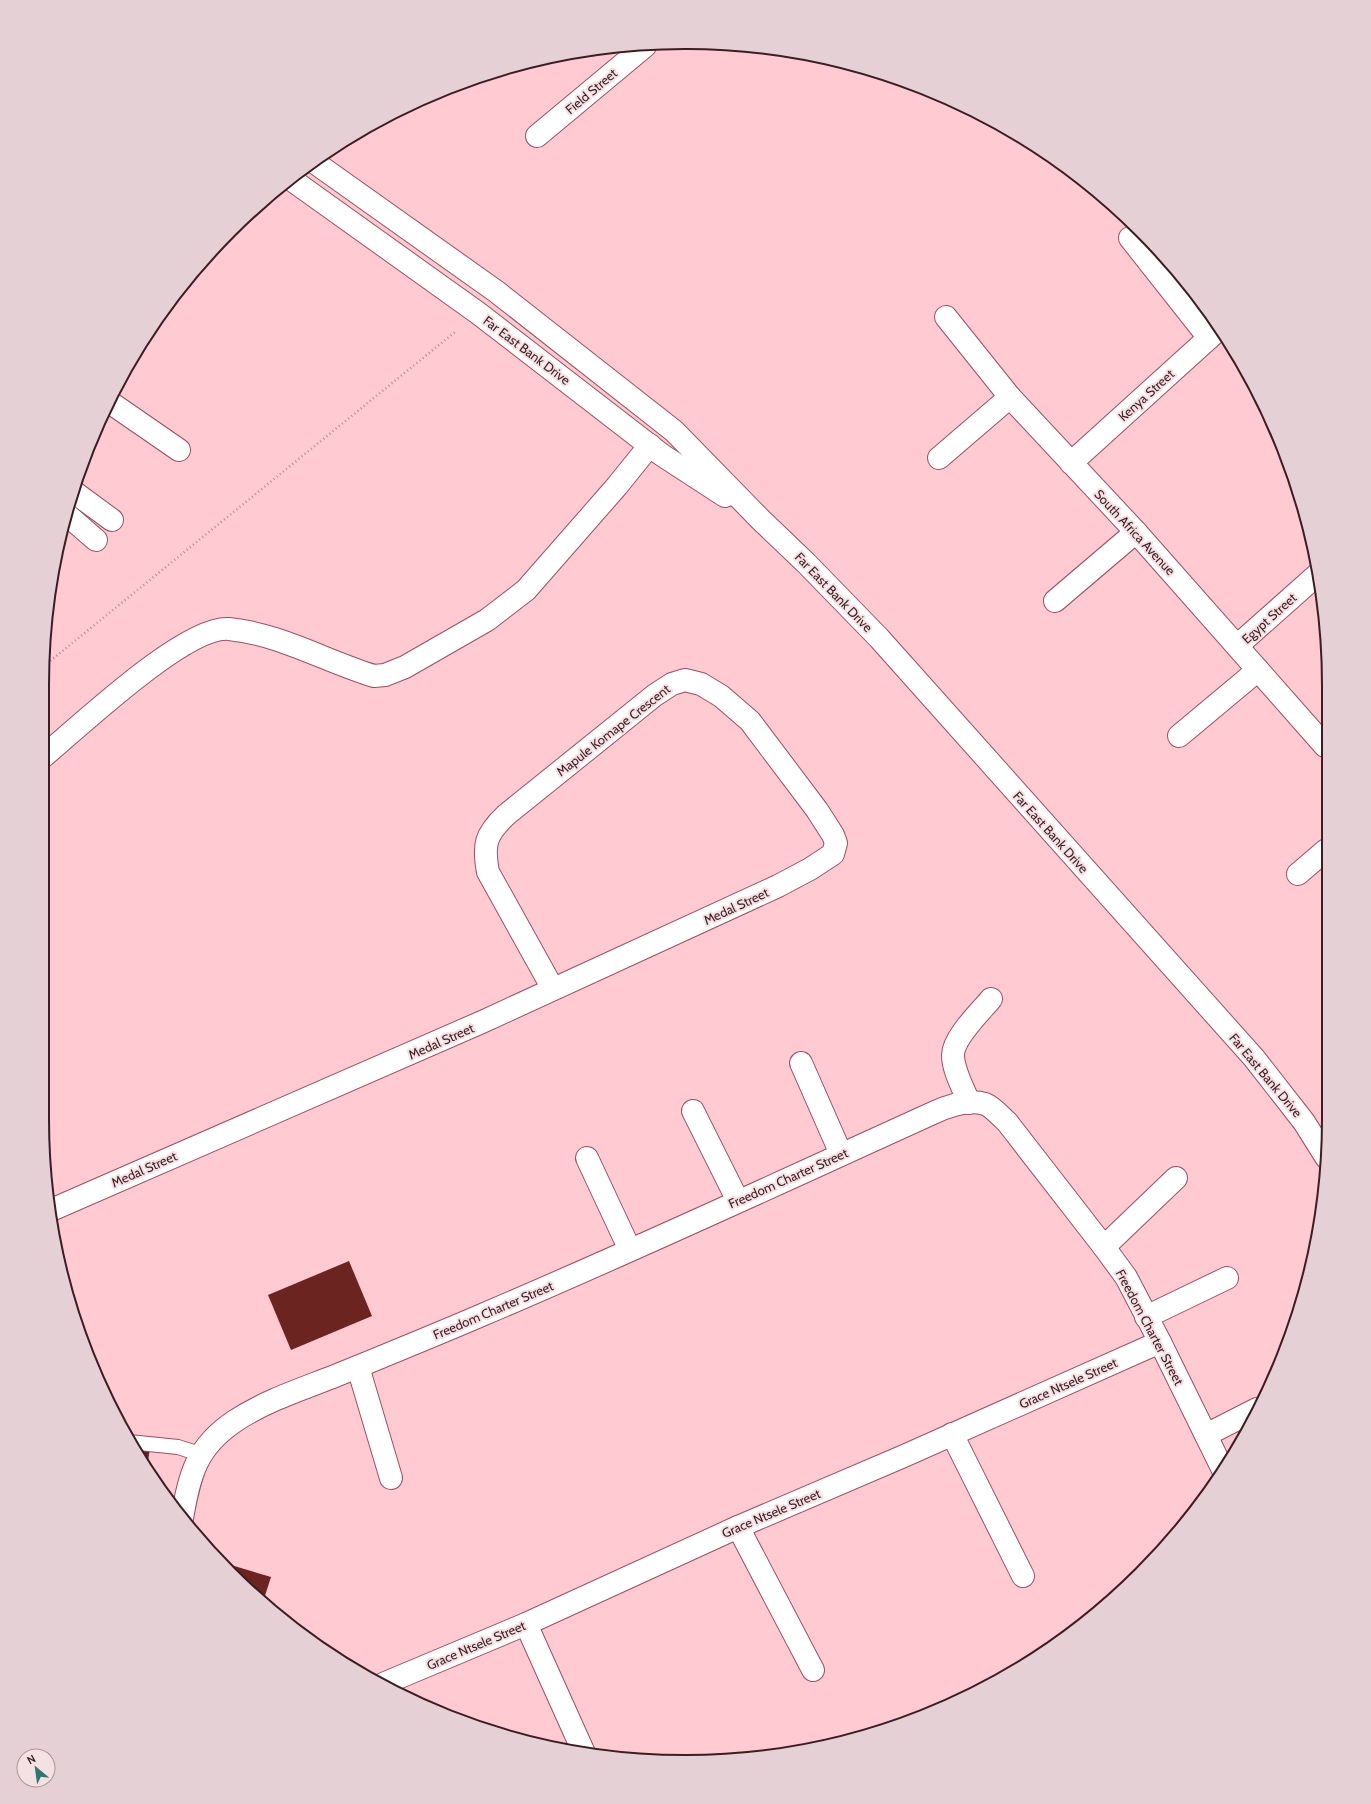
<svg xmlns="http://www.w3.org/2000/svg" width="1371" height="1804" viewBox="0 0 1371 1804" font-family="Cabin,sans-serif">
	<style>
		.building { fill: #6b2420 }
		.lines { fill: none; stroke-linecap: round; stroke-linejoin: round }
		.lane-casing { stroke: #9c4f60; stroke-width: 16 }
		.street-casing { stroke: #9c4f60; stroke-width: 24 }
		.secondary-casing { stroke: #9c4f60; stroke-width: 24 }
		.path { stroke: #b78a92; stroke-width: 2.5; stroke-dasharray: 1 3; stroke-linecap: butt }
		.lane { stroke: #fff; stroke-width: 14 }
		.street { stroke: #fff; stroke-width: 22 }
		.secondary { stroke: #fff; stroke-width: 22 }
		.labels { text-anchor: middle; stroke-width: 4; stroke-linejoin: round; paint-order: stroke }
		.street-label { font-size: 13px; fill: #3d1d24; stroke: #f4e1e4 }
		.rim { fill: none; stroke: #3d1d24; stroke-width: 2 }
	</style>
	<rect width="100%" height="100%" fill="#ffcad2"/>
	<g class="building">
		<path d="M 349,1261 L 372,1316 L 291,1350 L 268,1295 Z"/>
		<path d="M 132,1445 L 150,1448 L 147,1468 Z"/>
		<path d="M 221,1562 L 271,1577 L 263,1602 L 231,1574 Z"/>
	</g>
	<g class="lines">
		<defs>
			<path id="lane" d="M 129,1442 L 178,1447 L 200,1454"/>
			<g id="street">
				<path d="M 537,136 L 645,46"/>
				<path d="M 1130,238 L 1209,338"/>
				<path d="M 946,317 L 1010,397 L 1136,532 L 1325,746"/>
				<path d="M 108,401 L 179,450"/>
				<path d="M 939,458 L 1010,397"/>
				<path d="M 1071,463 L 1220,328"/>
				<path d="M 74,492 L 112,520"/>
				<path d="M 66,514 L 96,540"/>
				<path d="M 1055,601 L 1136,532"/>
				<path d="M 1237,646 L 1318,574"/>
				<path d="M 1179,736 L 1258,670"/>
				<path d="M 44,756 C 80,726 186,625 229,629 C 280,634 325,661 374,676 L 385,675 L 405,667 L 487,620 L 526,590 L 617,486 L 650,445"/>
				<path d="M 1298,874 L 1326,850"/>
				<path d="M 801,1063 L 841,1154"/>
				<path d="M 969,1103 C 964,1089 953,1071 953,1055 C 953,1038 980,1012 991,999"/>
				<path d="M 693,1111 L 738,1201"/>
				<path d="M 587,1158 L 630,1250"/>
				<path d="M 49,1211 L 482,1022 L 778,886 L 810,869 L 833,854 L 836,843 L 833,835 L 817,810 L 750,721 L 721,696 L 701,684 L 685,680 L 672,684 L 655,695 L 506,815 C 485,835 483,845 488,872 L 553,989"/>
				<path d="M 1104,1247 L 1176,1178"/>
				<path d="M 1146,1317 L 1227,1278"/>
				<path d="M 358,1367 L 391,1478"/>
				<path d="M 952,1434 L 1023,1576"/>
				<path d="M 1206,1435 L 1257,1409"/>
				<path d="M 182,1518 C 190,1474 196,1447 235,1421 C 265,1401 302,1389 335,1376 C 384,1356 433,1336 482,1315 C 633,1251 783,1181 933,1113 C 948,1106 968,1099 985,1104 C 993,1107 1000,1116 1007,1122 L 1104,1247 L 1126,1277 L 1160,1342 L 1223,1470"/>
				<path d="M 738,1527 L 813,1670"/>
				<path d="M 526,1624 L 584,1753"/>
				<path d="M 383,1684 L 526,1624 L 738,1527 L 904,1456 L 1160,1342"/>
			</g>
			<g id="secondary">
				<path d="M 314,162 L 497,292 L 674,431 L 761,520 L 806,563 L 879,638 L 1254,1058 L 1304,1122 L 1326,1157"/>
				<path d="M 292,180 L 478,313 L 662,455 L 725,496"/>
			</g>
		</defs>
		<use href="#lane" class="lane-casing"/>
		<use href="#street" class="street-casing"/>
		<use href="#secondary" class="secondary-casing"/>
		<path class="path" d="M 44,666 L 455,332"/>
		<use href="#lane" class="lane"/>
		<use href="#street" class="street"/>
		<use href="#secondary" class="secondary"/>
	</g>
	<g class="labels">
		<g class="street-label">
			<text transform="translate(591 91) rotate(-40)" y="5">Field Street</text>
			<text transform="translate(527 350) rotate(37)" y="5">Far East Bank Drive</text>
			<text transform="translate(1146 395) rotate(-42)" y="5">Kenya Street</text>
			<text transform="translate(1135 532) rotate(47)" y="5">South Africa Avenue</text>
			<text transform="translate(834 592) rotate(46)" y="5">Far East Bank Drive</text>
			<text transform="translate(1269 618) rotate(-42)" y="5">Egypt Street</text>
			<text transform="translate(613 730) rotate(-38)" y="5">Mapule Komape Crescent</text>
			<text transform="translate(1051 832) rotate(48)" y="5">Far East Bank Drive</text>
			<text transform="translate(736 906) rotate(-25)" y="5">Medal Street</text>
			<text transform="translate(441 1041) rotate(-24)" y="5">Medal Street</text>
			<text transform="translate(1266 1075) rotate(50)" y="5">Far East Bank Drive</text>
			<text transform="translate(144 1169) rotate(-24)" y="5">Medal Street</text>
			<text transform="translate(788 1178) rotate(-24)" y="5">Freedom Charter Street</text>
			<text transform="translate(493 1310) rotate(-23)" y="5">Freedom Charter Street</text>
			<text transform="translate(1150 1327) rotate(62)" y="5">Freedom Charter Street</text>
			<text transform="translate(1068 1383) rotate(-24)" y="5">Grace Ntsele Street</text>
			<text transform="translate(771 1513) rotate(-23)" y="5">Grace Ntsele Street</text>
			<text transform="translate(476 1645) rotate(-23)" y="5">Grace Ntsele Street</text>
		</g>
	</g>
	<path d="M0 0H1371V1804H0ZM685 49H686A636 636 0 0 1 1322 685V1119A636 636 0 0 1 686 1755H685A636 636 0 0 1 49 1119V685A636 636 0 0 1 685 49Z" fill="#e5d1d5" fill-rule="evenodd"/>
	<path class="rim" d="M685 49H686A636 636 0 0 1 1322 685V1119A636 636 0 0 1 686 1755H685A636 636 0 0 1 49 1119V685A636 636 0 0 1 685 49Z"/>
	<g transform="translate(36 1768) rotate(331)"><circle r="19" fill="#f4e1e4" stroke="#ab9397"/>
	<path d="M0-3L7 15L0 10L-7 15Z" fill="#2e7670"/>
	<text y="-6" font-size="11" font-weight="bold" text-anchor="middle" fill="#3d1d24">N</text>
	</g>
</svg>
